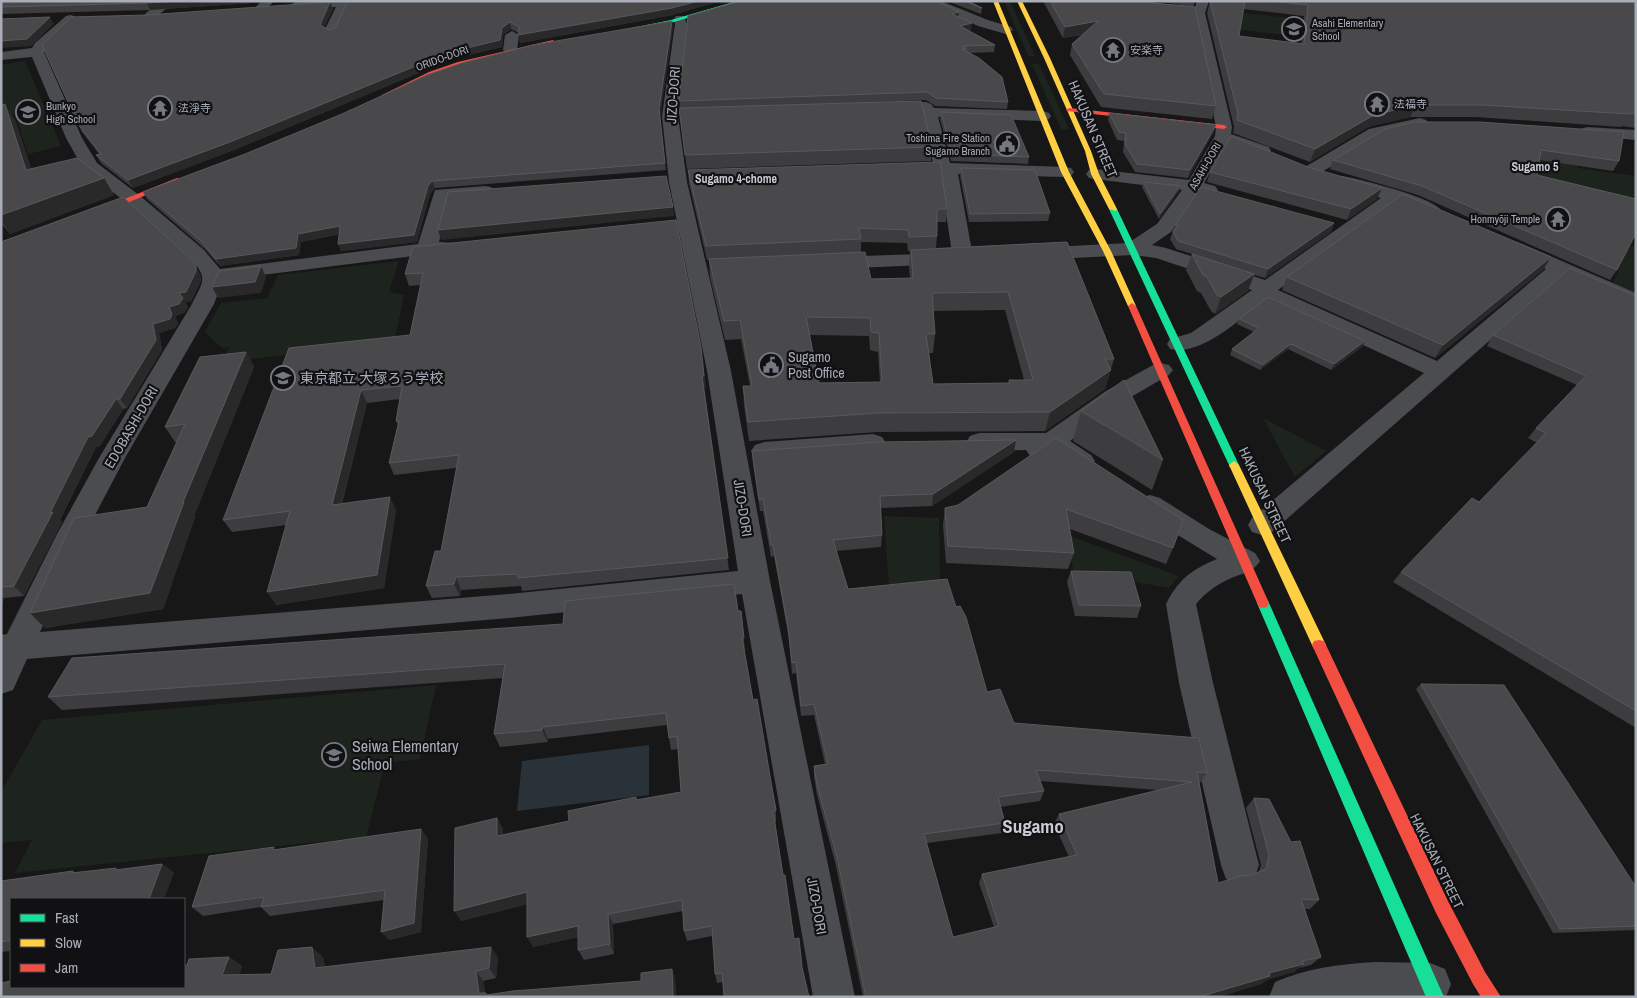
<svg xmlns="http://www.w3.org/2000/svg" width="1637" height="998" viewBox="0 0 1637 998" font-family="'Archivo Narrow','Noto Sans JP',sans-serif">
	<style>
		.green { fill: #1d241e }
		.water { fill: #2a3239 }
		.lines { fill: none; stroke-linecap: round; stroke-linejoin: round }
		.street { fill: #4b4c50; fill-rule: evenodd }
		.fast { fill: #16e098; fill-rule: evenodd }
		.slow { fill: #ffcf43; fill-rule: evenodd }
		.jam { fill: #f24e42; fill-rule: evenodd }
		.tram { stroke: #4b4c4f; stroke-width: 1 }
		.wall { fill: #3d3d3f; fill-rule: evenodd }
		.shaded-wall { fill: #29292a }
		.building { fill: #49494c; stroke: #58595d; fill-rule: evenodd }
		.labels { text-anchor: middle; stroke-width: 4.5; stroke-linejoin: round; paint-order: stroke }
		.far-poi-label { font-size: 11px; fill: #a8adb8; stroke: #111113; text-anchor: start }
		.far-street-label { font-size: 11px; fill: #a8adb8; stroke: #111113 }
		.far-neighbourhood-label { font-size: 12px; font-weight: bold; fill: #c9ccd4; stroke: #111113 }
		.street-label { font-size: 14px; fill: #a8adb8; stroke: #111113 }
		.poi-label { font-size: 14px; fill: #a8adb8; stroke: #111113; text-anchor: start }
		.near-poi-label { font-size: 16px; fill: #a8adb8; stroke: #111113; text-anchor: start }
		.near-quarter-label { font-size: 19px; font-weight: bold; fill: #c9ccd4; stroke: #111113 }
	</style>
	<rect width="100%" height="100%" fill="#171717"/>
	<g class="green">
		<path d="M 1004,1 L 1010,1 L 1035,56 L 1028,56 Z"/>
		<path d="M 1218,10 L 1325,22 L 1325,40 L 1220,27 Z"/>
		<path d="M 25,61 L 61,146 L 28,154 L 15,114 L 1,117 L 1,65 Z"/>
		<path d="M 1032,64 L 1039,64 L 1069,129 L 1061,129 Z"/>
		<path d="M 1572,156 L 1578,168 L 1636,176 L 1636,204 L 1477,165 Z"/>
		<path d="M 1629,245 L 1636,247 L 1636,297 L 1612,286 Z"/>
		<path d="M 399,261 L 389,292 L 404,295 L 394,343 L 222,362 L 229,347 L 222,348 L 205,332 L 221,303 L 267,298 L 278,275 Z"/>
		<path d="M 1263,418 L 1326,451 L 1295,477 Z"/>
		<path d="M 884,516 L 939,518 L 940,581 L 889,586 Z"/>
		<path d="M 1067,535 L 1179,576 L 1169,588 L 1125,580 L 1075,579 Z"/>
		<path d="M 436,685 L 420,759 L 385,763 L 366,837 L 15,873 L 32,840 L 1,843 L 1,792 L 42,720 Z"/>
	</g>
	<path class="water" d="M 649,745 L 649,795 L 517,811 L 522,761 Z"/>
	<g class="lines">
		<g class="street">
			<path d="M 161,1 L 175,1 L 154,19 L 146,19 L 144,16 L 146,13 Z"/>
			<path d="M 261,1 L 274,1 L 265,11 L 261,12 L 255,8 Z"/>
			<path d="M 312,1 L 349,1 L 350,3 L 336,34 L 331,35 L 324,31 L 336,7 L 295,10 L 289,6 L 295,2 Z"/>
			<path d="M 924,1 L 941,1 L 988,20 L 1011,27 L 1013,30 L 1006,34 L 978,26 Z"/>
			<path d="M 1197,1 L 1209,1 L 1205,13 L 1232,127 L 1231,134 L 1269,147 L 1271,151 L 1269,155 L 1263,156 L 1227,143 L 1204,183 L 1215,186 L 1218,190 L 1215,194 L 1209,195 L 1198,193 L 1171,232 L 1152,245 L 1166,248 L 1265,280 L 1381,198 L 1337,185 L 1334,181 L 1337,177 L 1343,176 C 1362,180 1433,197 1442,211 L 1440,215 L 1433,217 L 1426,215 L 1397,203 L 1278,290 L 1437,361 L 1546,269 L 1506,251 L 1503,247 L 1506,243 L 1513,241 L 1520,243 L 1636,293 L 1636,307 L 1563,276 L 1272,532 L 1262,535 L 1252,532 L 1248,525 L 1252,518 L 1424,373 L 1265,300 C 1241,318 1201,357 1170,349 L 1167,344 L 1170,339 L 1191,333 L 1252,290 L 1156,258 L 1133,255 L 1033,260 L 1026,258 L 1023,254 L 1026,250 L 1033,248 L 1128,243 L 1157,224 L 1182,190 L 1095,179 L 1089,178 L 1086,174 L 1089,170 L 1095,169 L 1189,180 L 1215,136 L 1216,127 L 1193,13 Z"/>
			<path d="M 70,15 L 74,16 L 76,19 L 74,22 L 46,48 L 44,52 L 82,138 L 97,163 L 139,195 L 204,250 L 220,269 L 418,244 L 435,190 L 485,186 L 491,187 L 494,191 L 491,195 L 449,199 L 439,242 L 453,243 L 456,247 L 453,251 L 223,280 L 214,304 L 125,458 L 84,536 L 40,632 L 509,594 L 738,571 L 707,371 L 669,182 L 662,116 L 675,24 L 674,19 L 676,16 L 684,16 L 687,24 L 678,116 L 687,182 L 731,371 L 770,581 L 855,997 L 813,997 L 742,594 L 509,618 L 27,659 L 13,690 L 1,694 L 1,635 L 7,634 L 56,536 L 99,458 L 192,304 C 203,281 209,279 190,258 L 127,203 L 84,170 L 66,138 L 32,57 L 1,60 L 1,52 L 32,48 L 35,43 L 66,16 Z"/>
			<path d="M 512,31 L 519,35 L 517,50 L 510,54 L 503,50 L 505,35 Z"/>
			<path d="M 926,102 L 931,104 L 934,108 L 1043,111 L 1049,113 L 1051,116 L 1049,119 L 1043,121 L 938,117 L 950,163 L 1065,167 L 1071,168 L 1074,172 L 1071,176 L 1065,177 L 958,174 L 973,257 L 970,261 C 962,263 956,262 948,264 L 831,269 L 824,267 L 821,263 L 824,259 L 831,257 L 952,253 L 940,173 L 899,173 L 896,169 L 899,165 L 933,163 L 921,112 L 884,113 L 879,111 L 876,108 L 879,105 L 884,103 Z"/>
			<path d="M 1420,118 L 1426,120 L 1428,123 L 1426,126 L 1380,136 L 1317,175 L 1311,176 L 1305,175 L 1302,171 L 1305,167 L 1369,129 Z"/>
			<path d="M 1587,127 L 1636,130 L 1636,140 L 1581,135 L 1579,132 L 1581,129 Z"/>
			<path d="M 1161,363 L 1169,365 L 1173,370 L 1169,375 L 1124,401 L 1070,441 L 1091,455 L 1095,461 L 1091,467 C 1075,472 1065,462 1052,453 L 1039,459 L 1030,456 L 1026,450 L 979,451 L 970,448 L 966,442 L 970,436 L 979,433 L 1046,433 L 1106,391 L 1153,365 Z"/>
			<path d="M 873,434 L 882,437 L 886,443 L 882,449 L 873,452 L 764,460 L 755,457 L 751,451 L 755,445 L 764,442 Z"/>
			<path d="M 1150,495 L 1160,498 L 1209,529 L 1255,553 L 1260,561 C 1253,573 1239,574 1227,580 C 1215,586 1205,593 1196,604 L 1213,683 L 1259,865 L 1254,879 L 1240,884 L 1226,879 L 1221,865 L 1179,683 L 1166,604 C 1179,579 1191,570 1217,559 L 1140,512 L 1136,505 L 1140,498 Z"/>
			<path d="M 1376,962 L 1430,963 L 1445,969 L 1451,984 L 1446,997 L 1269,997 L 1275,982 C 1307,968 1341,964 1376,962 Z"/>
		</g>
		<g class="fast">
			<path d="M 737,1 L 745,1 L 674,22 L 635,30 L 632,28 L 671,20 Z"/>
			<path d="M 1110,207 L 1117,209 L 1239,465 L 1238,468 L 1230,468 L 1229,465 L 1109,209 Z"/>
			<path d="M 1263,598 L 1267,599 L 1269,603 L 1444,997 L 1426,997 L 1257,603 L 1259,599 Z"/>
		</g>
		<g class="slow">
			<path d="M 993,1 L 998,1 L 1069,172 L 1111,251 L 1136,306 L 1135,308 L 1132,309 L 1128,306 L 1103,251 L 1061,172 Z"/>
			<path d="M 1017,1 L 1022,1 L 1050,58 L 1091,151 L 1099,174 L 1117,209 L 1116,211 L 1109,209 L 1091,174 L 1085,151 L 1044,58 Z"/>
			<path d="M 1234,461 L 1239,465 L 1326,645 L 1324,649 L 1319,650 L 1314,649 L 1312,645 L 1229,465 Z"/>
		</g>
		<g class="jam">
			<path d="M 553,40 L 555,43 L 462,64 L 433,74 L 387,96 L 382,95 L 429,72 L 458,62 Z"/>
			<path d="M 1069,108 L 1224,125 L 1227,127 L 1224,129 L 1067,111 L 1066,110 Z"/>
			<path d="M 177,178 L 184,180 L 94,216 L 87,214 Z"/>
			<path d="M 1132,303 L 1136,306 L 1269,603 L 1267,607 L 1263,608 L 1259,607 L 1257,603 L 1128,306 Z"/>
			<path d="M 1319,640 L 1324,641 L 1326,645 L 1448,901 L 1485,972 L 1501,997 L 1481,997 L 1473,984 L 1436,913 L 1312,645 L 1314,641 Z"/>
		</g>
		<g class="tram">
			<path d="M 312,30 L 350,27"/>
			<path d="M 1,53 L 58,48"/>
		</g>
	</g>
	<g class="wall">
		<path d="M 1,1 L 283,1 L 150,10 L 1,14 Z"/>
		<path d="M 947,1 L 968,1 L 982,8 L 981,14 Z"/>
		<path d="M 1043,1 L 1146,1 L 1153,3 L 1188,6 L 1154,1 L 1195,1 L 1193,7 L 1216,106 L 1212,119 L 1101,107 L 1070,55 L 1072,44 L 1082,35 L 1063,38 Z"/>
		<path d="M 1210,1 L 1636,1 L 1636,128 L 1622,126 L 1621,127 L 1475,117 L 1410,117 L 1368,127 L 1310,162 L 1233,133 L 1234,127 L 1207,13 ZM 1243,9 L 1304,16 L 1301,44 L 1239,36 Z"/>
		<path d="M 333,9 L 324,27 L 329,30 L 335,28 L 673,15 L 520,43 L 519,33 L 511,29 L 503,35 L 502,47 L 452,59 L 234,150 L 133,188 L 101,163 L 96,155 L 99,154 L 82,132 L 78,124 Z"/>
		<path d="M 959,17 L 971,30 L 969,31 L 995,45 L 994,52 L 969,53 L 1008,102 L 1007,109 L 935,106 L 926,100 L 877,102 L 932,147 L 931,161 L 687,169 L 679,108 L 680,108 L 679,101 Z"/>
		<path d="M 673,27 L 660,116 L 666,170 L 435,188 L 430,194 L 417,242 L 341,251 L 338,244 L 340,234 L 301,242 L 299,255 L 220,266 L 205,249 L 147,199 L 143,192 Z"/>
		<path d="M 1,101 L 15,120 L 31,168 L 104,178 L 114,195 L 10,234 L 1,223 Z"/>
		<path d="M 941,112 L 1029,157 L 1028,164 L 951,161 L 940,119 Z"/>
		<path d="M 1109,113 L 1216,125 L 1213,133 L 1188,178 L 1135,172 L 1123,152 L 1124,141 L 1117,140 L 1108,120 Z"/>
		<path d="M 1414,122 L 1619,161 L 1613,171 L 1540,160 L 1537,175 L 1636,199 L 1636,236 L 1634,236 L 1617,270 L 1610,280 L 1418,195 L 1330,169 L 1333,160 Z"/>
		<path d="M 961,168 L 1050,213 L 1048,221 L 969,222 L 960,176 Z"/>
		<path d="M 688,170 L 947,209 L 946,222 L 937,222 L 937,236 L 936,248 L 1067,242 L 1114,359 L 1105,389 L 1045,431 L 878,432 L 749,441 L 744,405 L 743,386 L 750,386 L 741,339 L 725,340 L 710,277 L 709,260 L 707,260 L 689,183 ZM 861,242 L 907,243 L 908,251 L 910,251 L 909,267 L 910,278 L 871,279 L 861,252 ZM 1005,310 L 1024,380 L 1009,380 L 1008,383 L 933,384 L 929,353 L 933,353 L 935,334 L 933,311 ZM 810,335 L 869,336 L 870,350 L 878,352 L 880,382 L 819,383 Z"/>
		<path d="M 1210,172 L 1377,199 L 1347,220 L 1207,182 Z"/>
		<path d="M 1143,182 L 1179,191 L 1159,219 L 1142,187 Z"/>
		<path d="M 1334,223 L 1331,232 L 1265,278 L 1254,275 L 1248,291 L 1215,314 L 1211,311 L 1201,293 L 1197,291 L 1186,270 L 1192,254 L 1176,249 L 1170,239 L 1175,225 Z"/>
		<path d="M 1,242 L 201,276 L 201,281 L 191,301 L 185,302 L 188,307 L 184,313 L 175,316 L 178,324 L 175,328 L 159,333 L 162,350 L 127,408 L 123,409 L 100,446 L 96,447 L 60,520 L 62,522 L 24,596 L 4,598 L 1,608 Z"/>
		<path d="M 413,247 L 706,388 L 704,388 L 729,570 L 522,591 L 521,586 L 461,590 L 460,596 L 432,598 L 426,586 L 441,551 L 456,468 L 394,475 L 389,463 L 398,425 L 396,421 L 400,399 L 367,403 L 342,504 L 396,510 L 384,588 L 276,605 L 286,525 L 232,532 L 223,520 L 410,335 L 421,285 L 409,286 L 405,274 Z"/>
		<path d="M 1543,270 L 1435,358 L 1282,290 L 1287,277 Z"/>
		<path d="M 1636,296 L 1636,728 L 1393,582 L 1401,572 L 1479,502 L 1537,443 L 1528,438 L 1536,428 L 1577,385 L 1487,346 L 1493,335 Z"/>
		<path d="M 1239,319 L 1365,341 L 1362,347 L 1331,370 L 1288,349 L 1260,370 L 1230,355 L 1232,349 L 1254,332 L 1237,324 Z"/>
		<path d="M 246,352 L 254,367 L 194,516 L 195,517 L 163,609 L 45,628 L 147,507 L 177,442 L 175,442 L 165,427 Z"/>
		<path d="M 1081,411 L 1163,460 L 1152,490 L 1073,441 Z"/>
		<path d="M 1056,438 L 1173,548 L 1166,564 L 1070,529 L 1074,553 L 1068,569 L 946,563 L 943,525 L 945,508 L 958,505 Z"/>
		<path d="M 752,451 L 1014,452 L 932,506 L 881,508 L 882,535 L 881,547 L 836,551 L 848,589 L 956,607 L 987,692 L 1014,723 L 1207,773 L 1200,783 L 1199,783 L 1218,883 L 1248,876 L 1259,872 L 1261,865 L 1246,808 L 1254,798 L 1319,900 L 1310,909 L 1304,909 L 1321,957 L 1311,965 L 1299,968 L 1294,972 L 1266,980 L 1261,984 L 1218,997 L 863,997 L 836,866 L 817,795 L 814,777 L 814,766 L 825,764 L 814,715 L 801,716 L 796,673 L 792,674 L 789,639 L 774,556 L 771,557 L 763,511 L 760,511 L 753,463 ZM 1040,781 L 1158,790 L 1059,814 L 1054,824 L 1069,857 L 982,874 L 979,883 L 994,927 L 953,937 L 927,843 L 1002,833 L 1005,823 L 1000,807 L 1040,801 L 1044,791 Z"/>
		<path d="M 1071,571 L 1141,606 L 1137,618 L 1075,616 L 1067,582 Z"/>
		<path d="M 741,611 L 745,651 L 744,651 L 753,700 L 776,810 L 776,822 L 775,822 L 783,875 L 794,939 L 802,967 L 717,983 L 715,974 L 712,936 L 687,941 L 684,931 L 683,911 L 613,924 L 614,954 L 584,960 L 578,950 L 578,937 L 533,947 L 527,904 L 461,921 L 497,818 L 503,829 L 503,835 L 569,821 L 636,797 L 637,800 L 681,792 L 678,749 L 671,750 L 669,738 L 667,725 L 548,739 L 548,742 L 500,747 L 494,734 L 503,678 L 62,710 L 48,697 Z"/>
		<path d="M 1421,684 L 1636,887 L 1636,930 L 1553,933 L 1416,689 Z"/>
		<path d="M 428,838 L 421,932 L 389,940 L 384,900 L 270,916 L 261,907 L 203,916 L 192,907 L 276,850 Z"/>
		<path d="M 162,864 L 174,873 L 11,899 L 11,951 L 1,952 L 1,881 L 73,871 L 75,872 L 118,870 Z"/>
		<path d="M 229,957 L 242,966 L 239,975 L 271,974 L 323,957 L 325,967 L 498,957 L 496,978 L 483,981 L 485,993 L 488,995 L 641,981 L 672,969 L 675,978 L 676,997 L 1,997 L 184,987 Z"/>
	</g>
	<g class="shaded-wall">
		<path d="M 180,1 L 283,1 L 150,10 L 147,3 Z"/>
		<path d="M 698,1 L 722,1 L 673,15 L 520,43 L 518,35 Z"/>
		<path d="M 330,2 L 333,9 L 322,32 L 320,25 Z"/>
		<path d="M 959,12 L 958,19 L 952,14 Z"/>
		<path d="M 50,17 L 54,24 L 31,46 L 1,48 L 1,41 Z"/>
		<path d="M 672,21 L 673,27 L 660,116 L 666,170 L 659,109 Z"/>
		<path d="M 1098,21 L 1096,32 L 1063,38 L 1065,27 Z"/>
		<path d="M 510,22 L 511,29 L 503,35 L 502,47 L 452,59 L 234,150 L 133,188 L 128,180 L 502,28 Z"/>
		<path d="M 972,23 L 971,30 L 959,32 L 960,26 Z"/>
		<path d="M 1,101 L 6,108 L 5,104 L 15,120 L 37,186 L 26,170 Z"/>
		<path d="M 1416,105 L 1410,117 L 1368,127 L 1310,162 L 1315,149 L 1374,115 Z"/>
		<path d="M 1216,125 L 1213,133 L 1188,178 L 1190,170 Z"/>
		<path d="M 104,178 L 114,195 L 10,234 L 1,220 L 1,215 Z"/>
		<path d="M 432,181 L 435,188 L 430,194 L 417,242 L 341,251 L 338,244 L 428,186 Z"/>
		<path d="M 1180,186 L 1179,191 L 1159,219 L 1160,214 Z"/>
		<path d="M 1382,188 L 1377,199 L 1347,220 L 1351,209 Z"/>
		<path d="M 673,207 L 674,216 L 441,240 L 438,230 Z"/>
		<path d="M 1334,223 L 1331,232 L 1265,278 L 1268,269 Z"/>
		<path d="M 340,226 L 343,233 L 301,242 L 299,255 L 220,266 L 216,259 L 298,234 Z"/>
		<path d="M 1551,257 L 1543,270 L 1435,358 L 1443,345 Z"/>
		<path d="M 196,266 L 201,276 L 201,281 L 191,301 L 185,302 L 188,307 L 184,313 L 175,316 L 178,324 L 175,328 L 159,333 L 162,350 L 127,408 L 120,399 L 153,324 L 169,307 Z"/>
		<path d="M 261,266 L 266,277 L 261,293 L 218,298 L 212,287 Z"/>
		<path d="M 1254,274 L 1248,291 L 1215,314 L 1221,297 Z"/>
		<path d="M 1365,341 L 1362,347 L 1331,370 L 1334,364 Z"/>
		<path d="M 1291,344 L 1288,349 L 1260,370 L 1263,365 Z"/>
		<path d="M 246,352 L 254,367 L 194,516 L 195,517 L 163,609 L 45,628 L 30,613 L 183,502 Z"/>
		<path d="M 703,359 L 706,388 L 704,388 L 702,376 Z"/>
		<path d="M 1111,370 L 1105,389 L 1045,431 L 1050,412 Z"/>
		<path d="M 361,390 L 367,403 L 338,518 L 332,505 Z"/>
		<path d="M 116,399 L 123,409 L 100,446 L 96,447 L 60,520 L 62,522 L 24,596 L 14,586 L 50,513 L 88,437 Z"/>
		<path d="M 1016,440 L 1014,452 L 932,506 L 933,494 Z"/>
		<path d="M 390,497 L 396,510 L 384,588 L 276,605 L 267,592 Z"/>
		<path d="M 456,577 L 461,590 L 460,596 L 454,584 Z"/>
		<path d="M 1,595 L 4,598 L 1,608 Z"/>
		<path d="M 543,727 L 548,739 L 548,742 L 542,730 Z"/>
		<path d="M 497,818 L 503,829 L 504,848 L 497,836 Z"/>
		<path d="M 421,829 L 428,838 L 421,932 L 389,940 L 381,932 Z"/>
		<path d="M 162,864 L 174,873 L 164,899 L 149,899 Z"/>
		<path d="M 527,892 L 533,903 L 461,921 L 454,911 Z"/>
		<path d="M 608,914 L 613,924 L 614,954 L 610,944 Z"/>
		<path d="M 578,926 L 583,936 L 533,947 L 527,937 Z"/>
		<path d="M 312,947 L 323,957 L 327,978 L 315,968 Z"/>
		<path d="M 491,947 L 498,957 L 496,978 L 489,968 Z"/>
		<path d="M 229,957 L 242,966 L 235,985 L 222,975 Z"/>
		<path d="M 1304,964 L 1294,972 L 1266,980 L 1261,984 L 1218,997 L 1199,997 L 1269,973 Z"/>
		<path d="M 672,969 L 675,978 L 676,997 L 673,997 Z"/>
		<path d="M 476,971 L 483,981 L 486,997 L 479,993 Z"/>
	</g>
	<g class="building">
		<path d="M 1,1 L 180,1 L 147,3 L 1,7 Z"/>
		<path d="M 348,1 L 698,1 L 672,8 L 518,35 L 519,27 L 510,22 L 502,28 L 500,40 L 450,52 L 230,142 L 128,180 L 96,155 L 101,154 L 78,124 L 42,45 L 71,17 L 147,15 L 330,2 L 320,25 L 329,30 L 335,28 Z"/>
		<path d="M 740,1 L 936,1 L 959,12 L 952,14 L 972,23 L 960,26 L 995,45 L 963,46 L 967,49 L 962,49 L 979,58 L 1002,77 L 1008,102 L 936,98 L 927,92 L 679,101 L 688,16 Z"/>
		<path d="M 965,1 L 968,1 L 982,8 Z"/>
		<path d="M 1050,1 L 1146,1 L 1153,3 L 1195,7 L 1216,106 L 1104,94 L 1072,44 L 1098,21 L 1065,27 Z"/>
		<path d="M 1210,1 L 1245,1 L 1239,36 L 1304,44 L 1308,5 L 1270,1 L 1636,1 L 1636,114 L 1629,113 L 1629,114 L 1482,105 L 1416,105 L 1374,115 L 1315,149 L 1237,120 L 1238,114 Z"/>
		<path d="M 50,17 L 27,39 L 1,41 L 1,19 Z"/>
		<path d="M 672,21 L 659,109 L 665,163 L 432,181 L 428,186 L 414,235 L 338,244 L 340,226 L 298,234 L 296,248 L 216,259 L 201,241 L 143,192 L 245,154 L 342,114 L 427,75 L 462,63 L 533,45 Z"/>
		<path d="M 921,101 L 932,147 L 685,155 L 679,108 Z"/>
		<path d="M 1,102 L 2,105 L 5,104 L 26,170 L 77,158 L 104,178 L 1,215 Z"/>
		<path d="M 941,112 L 1011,115 L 1029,157 L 952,154 Z"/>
		<path d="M 1109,113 L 1216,125 L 1190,170 L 1137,164 L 1125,144 L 1126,133 L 1119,132 Z"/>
		<path d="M 1414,122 L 1479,122 L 1624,132 L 1619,161 L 1541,150 L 1537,175 L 1636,199 L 1636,233 L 1617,270 L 1422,186 L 1333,160 L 1385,129 Z"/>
		<path d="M 1231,136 L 1308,167 L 1382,188 L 1351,209 L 1210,172 Z"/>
		<path d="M 940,162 L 947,209 L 937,209 L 937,236 L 909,237 L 908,230 L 859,228 L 861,239 L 706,246 L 688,170 Z"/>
		<path d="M 961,168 L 1035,170 L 1050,213 L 970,214 Z"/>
		<path d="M 666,176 L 673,207 L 438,230 L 448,192 Z"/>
		<path d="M 1143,182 L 1180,186 L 1160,214 Z"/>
		<path d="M 1201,187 L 1334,223 L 1268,269 L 1178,241 L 1173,231 L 1178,226 L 1175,225 Z"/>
		<path d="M 1403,194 L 1551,257 L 1443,345 L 1287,277 Z"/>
		<path d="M 123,197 L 193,261 L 196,266 L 196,271 L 186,292 L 179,293 L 183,298 L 179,304 L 169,307 L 172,314 L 170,319 L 153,324 L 156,340 L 120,399 L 116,399 L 92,436 L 88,437 L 50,513 L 53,512 L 14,586 L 1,587 L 1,242 Z"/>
		<path d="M 676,220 L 701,347 L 704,376 L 702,376 L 728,558 L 518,578 L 518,574 L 456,577 L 454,584 L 426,586 L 435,551 L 441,551 L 459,455 L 389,463 L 399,421 L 396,421 L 402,386 L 361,390 L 332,505 L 390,497 L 377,575 L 267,592 L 290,511 L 223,520 L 289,348 L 410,335 L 423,273 L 405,274 L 413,247 Z"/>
		<path d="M 1067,242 L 1114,359 L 1105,359 L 1111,370 L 1050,412 L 879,413 L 748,422 L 743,386 L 752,386 L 740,320 L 724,321 L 709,259 L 865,252 L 871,279 L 913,278 L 911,250 ZM 1008,292 L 1033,380 L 1009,380 L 1010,383 L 933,384 L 926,334 L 935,334 L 932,293 ZM 806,317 L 870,318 L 871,332 L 879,333 L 882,382 L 819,383 Z"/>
		<path d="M 1192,254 L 1254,274 L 1221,297 L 1217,295 L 1207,277 L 1203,275 Z"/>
		<path d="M 261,266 L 255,282 L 212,287 L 219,271 Z"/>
		<path d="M 1570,268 L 1636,296 L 1636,711 L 1401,572 L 1472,498 L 1479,502 L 1546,433 L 1536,428 L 1586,376 L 1493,335 Z"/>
		<path d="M 1268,297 L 1365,341 L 1334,364 L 1291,344 L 1263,365 L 1232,349 L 1259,328 L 1239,319 Z"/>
		<path d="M 246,352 L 183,502 L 184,502 L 150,593 L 30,613 L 74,518 L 147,507 L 185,424 L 165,427 L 200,357 Z"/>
		<path d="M 1124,380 L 1163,460 L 1081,411 Z"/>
		<path d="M 1056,438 L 1183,520 L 1173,548 L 1066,509 L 1074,553 L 948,546 L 945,508 L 958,505 Z"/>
		<path d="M 1016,440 L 933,494 L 880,496 L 882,535 L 833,540 L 848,589 L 947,579 L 956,607 L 960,606 L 966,617 L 987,692 L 1000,689 L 1014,723 L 1199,738 L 1207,773 L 1197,772 L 1218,883 L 1244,875 L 1248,876 L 1266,869 L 1269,855 L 1254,798 L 1269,799 L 1291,842 L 1300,841 L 1319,900 L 1301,899 L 1321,957 L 1302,961 L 1304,964 L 1269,973 L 1270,976 L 1199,997 L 866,997 L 837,857 L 817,785 L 814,766 L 828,764 L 814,704 L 801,706 L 796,662 L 792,663 L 788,628 L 773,545 L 771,545 L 763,499 L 759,500 L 752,451 L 879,442 ZM 1036,770 L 1192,782 L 1059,814 L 1077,855 L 982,874 L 999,926 L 953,937 L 924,834 L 1005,823 L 998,797 L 1044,791 Z"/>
		<path d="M 1071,571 L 1131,572 L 1141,606 L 1079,605 Z"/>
		<path d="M 734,584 L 738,611 L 741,611 L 744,638 L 742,638 L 753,700 L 757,699 L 771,782 L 776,810 L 773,811 L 783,875 L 785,875 L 794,939 L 799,938 L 802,967 L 809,997 L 724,997 L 722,973 L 715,974 L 712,926 L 684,931 L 682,900 L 608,914 L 610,944 L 578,950 L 578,926 L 527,937 L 527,892 L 454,911 L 455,828 L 497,818 L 497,836 L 569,821 L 568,811 L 636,797 L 636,800 L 681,792 L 677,736 L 669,738 L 666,713 L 543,727 L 542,730 L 494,734 L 505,664 L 48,697 L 72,658 L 563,624 L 565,601 Z"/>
		<path d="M 1421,684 L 1504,685 L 1636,887 L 1636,926 L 1560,929 Z"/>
		<path d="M 421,829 L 414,923 L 381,932 L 385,890 L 261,907 L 264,897 L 192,907 L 209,856 L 274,847 L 273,850 Z"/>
		<path d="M 162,864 L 149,899 L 11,899 L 11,940 L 1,942 L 1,881 L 73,871 L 72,873 L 116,868 L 115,870 Z"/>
		<path d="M 312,947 L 315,968 L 491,947 L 489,968 L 476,971 L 479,993 L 486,993 L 486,995 L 513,991 L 641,981 L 641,973 L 672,969 L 673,997 L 1,997 L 1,983 L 11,981 L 11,987 L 184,987 L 184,966 L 187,965 L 189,959 L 229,957 L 222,975 L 271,974 L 278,950 Z"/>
	</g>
	<defs>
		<symbol id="school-ring" viewBox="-11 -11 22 22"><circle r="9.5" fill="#111113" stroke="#757880" stroke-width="1.5"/><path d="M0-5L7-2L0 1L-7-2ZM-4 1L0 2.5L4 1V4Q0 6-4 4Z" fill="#757880"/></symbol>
		<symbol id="temple-ring" viewBox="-11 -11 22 22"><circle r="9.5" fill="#111113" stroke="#757880" stroke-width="1.5"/><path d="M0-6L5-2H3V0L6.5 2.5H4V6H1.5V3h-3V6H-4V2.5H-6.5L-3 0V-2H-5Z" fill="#757880"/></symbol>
		<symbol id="civic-ring" viewBox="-11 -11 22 22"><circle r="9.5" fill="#111113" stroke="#757880" stroke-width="1.5"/><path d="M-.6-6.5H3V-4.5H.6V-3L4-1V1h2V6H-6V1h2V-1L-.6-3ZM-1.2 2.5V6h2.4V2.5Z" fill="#757880"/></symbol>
	</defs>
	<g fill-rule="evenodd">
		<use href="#school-ring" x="1280" y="15" width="28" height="28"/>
		<use href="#temple-ring" x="1099" y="36" width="28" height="28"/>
		<use href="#temple-ring" x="1363" y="90" width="28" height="28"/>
		<use href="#temple-ring" x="146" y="94" width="28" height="28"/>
		<use href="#school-ring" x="14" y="98" width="28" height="28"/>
		<use href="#civic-ring" x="993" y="130" width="28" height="28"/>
		<use href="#temple-ring" x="1544" y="205" width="28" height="28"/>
		<use href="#civic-ring" x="757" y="351" width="28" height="28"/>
		<use href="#school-ring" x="269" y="364" width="28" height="28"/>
		<use href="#school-ring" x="320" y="741" width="28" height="28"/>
	</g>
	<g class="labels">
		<g class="far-poi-label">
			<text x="1312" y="27">Asahi Elementary<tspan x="1312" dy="13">School</tspan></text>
			<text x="1130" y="54">安楽寺</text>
			<text x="1394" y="108">法福寺</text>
			<text x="46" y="110">Bunkyo<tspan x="46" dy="13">High School</tspan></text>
			<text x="178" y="112">法淨寺</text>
			<text x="990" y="142" text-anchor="end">Toshima Fire Station<tspan x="990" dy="13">Sugamo Branch</tspan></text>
			<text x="1540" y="223" text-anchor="end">Honmyōji Temple</text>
		</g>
		<g class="far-street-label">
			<text transform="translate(442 58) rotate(-20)" y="4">ORIDO-DORI</text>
			<text transform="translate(1205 166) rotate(-60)" y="4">ASAHI-DORI</text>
		</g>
		<g class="far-neighbourhood-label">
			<text x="1535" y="171">Sugamo 5</text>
			<text x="736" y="183">Sugamo 4-chome</text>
		</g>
		<g class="street-label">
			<text transform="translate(673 95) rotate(-86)" y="5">JIZO-DORI</text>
			<text transform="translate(1093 129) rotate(67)" y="5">HAKUSAN STREET</text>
			<text transform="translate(131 427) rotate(-60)" y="5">EDOBASHI-DORI</text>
			<text transform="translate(1265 495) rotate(65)" y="5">HAKUSAN STREET</text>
			<text transform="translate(743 508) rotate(81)" y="5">JIZO-DORI</text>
			<text transform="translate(1437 861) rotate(64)" y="5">HAKUSAN STREET</text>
			<text transform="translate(817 906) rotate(80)" y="5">JIZO-DORI</text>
		</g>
		<g class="poi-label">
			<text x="788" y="362">Sugamo<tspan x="788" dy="16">Post Office</tspan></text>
			<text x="300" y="383">東京都立 大塚ろう学校</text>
		</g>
		<g class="near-poi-label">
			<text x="352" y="752">Seiwa Elementary<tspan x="352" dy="18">School</tspan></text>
		</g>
		<g class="near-quarter-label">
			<text x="1033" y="833">Sugamo</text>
		</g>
	</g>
	<rect width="1637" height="998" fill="none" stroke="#a8adb8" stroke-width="5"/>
	<rect x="10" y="898" width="175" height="90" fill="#111113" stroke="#4d4f55"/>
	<rect x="20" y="914" width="25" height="8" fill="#16e098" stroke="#4d4f55"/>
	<text x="55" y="923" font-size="15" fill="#a8adb8">Fast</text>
	<rect x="20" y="939" width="25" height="8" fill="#ffcf43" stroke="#4d4f55"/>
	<text x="55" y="948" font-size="15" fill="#a8adb8">Slow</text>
	<rect x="20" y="964" width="25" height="8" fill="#f24e42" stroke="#4d4f55"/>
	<text x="55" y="973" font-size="15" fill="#a8adb8">Jam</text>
</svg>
